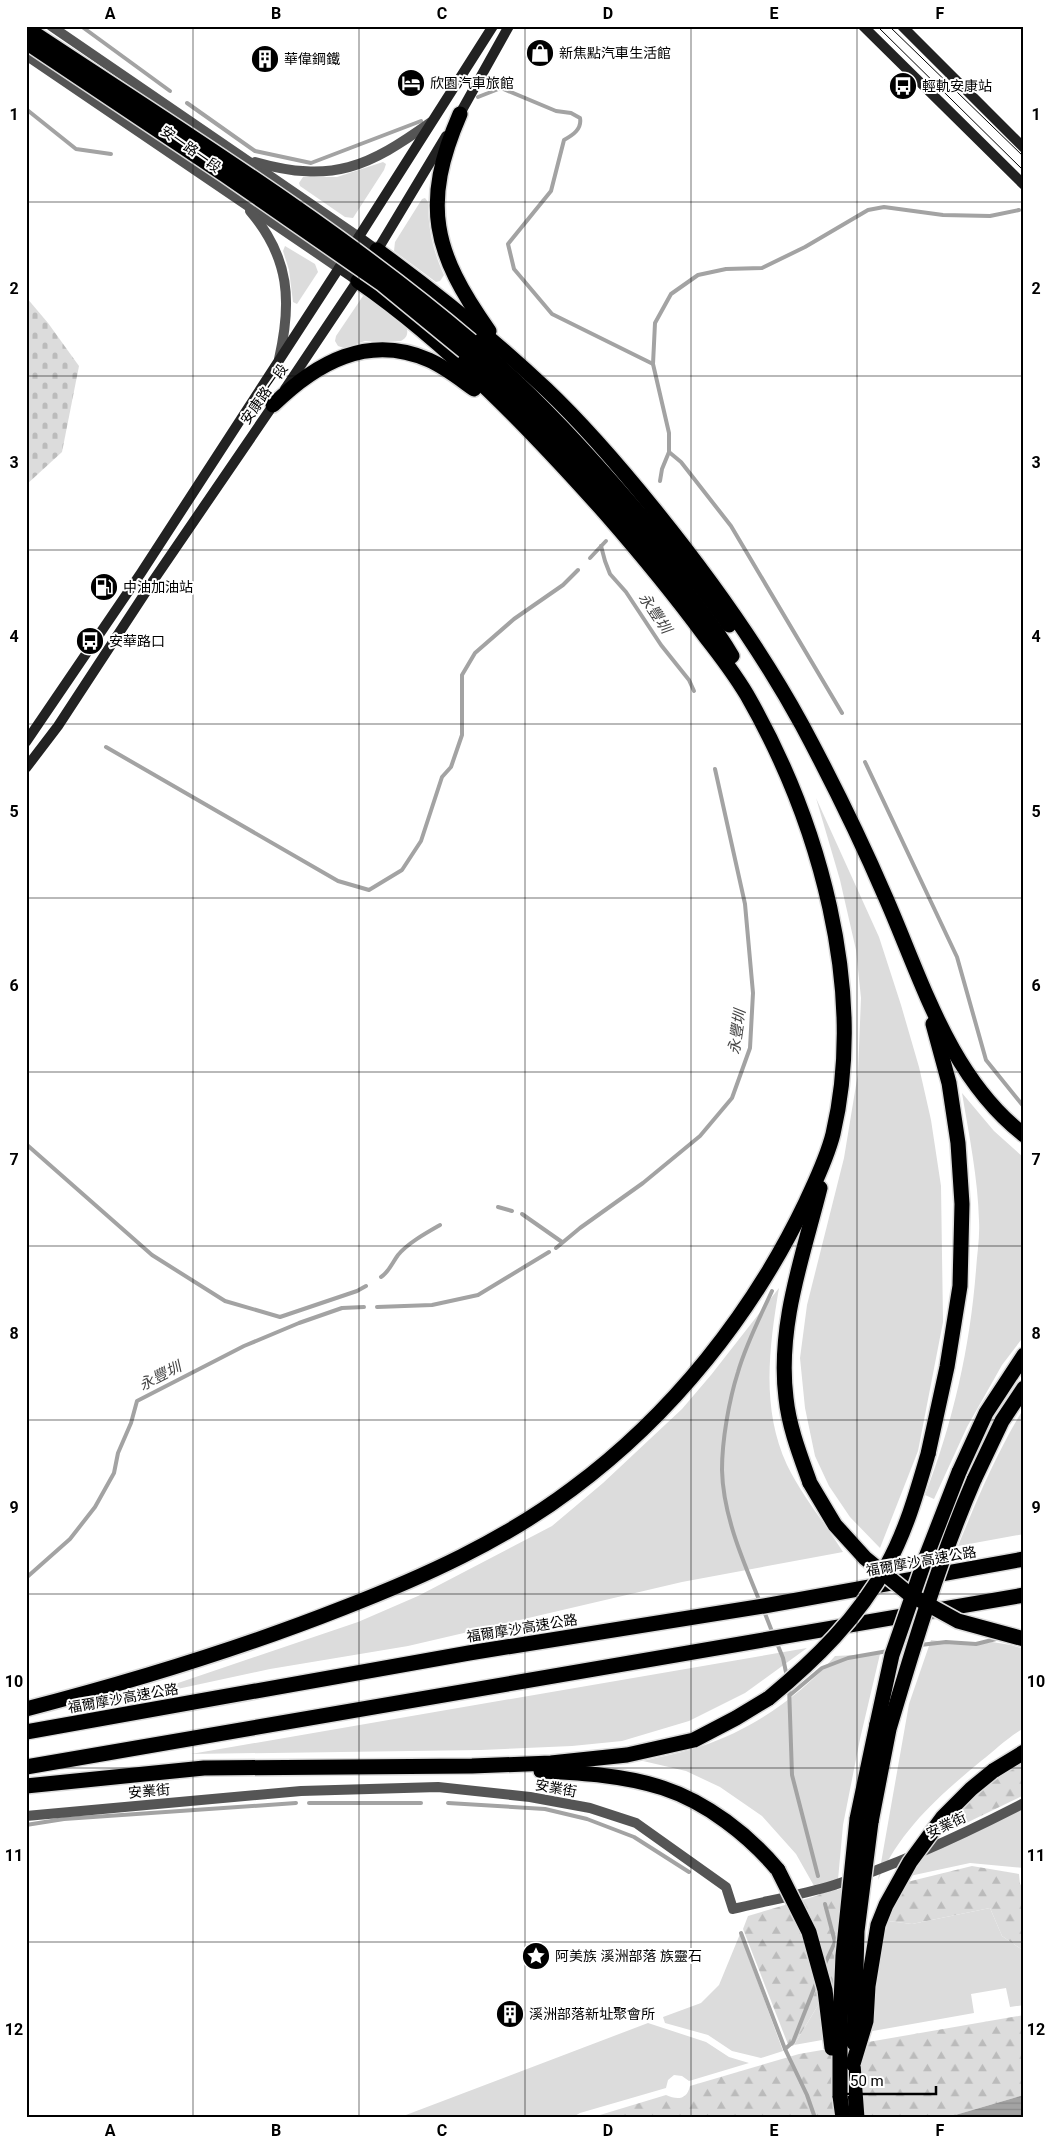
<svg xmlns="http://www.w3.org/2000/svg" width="1050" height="2144" viewBox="0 0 1050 2144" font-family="Roboto,'Noto Sans TC',sans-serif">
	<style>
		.green { fill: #dcdcdc }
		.forest { fill: url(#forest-firs) }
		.cemetery { fill: url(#cemetery-stones) }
		.water { fill: url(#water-rules) }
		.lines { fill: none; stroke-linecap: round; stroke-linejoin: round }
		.stream { stroke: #a3a3a3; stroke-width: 4 }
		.motorway-casing { stroke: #dbdbdb; stroke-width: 18 }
		.minor { stroke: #555; stroke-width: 10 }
		.tertiary { stroke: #555; stroke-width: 10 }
		.secondary { stroke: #222; stroke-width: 10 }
		.motorway { stroke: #000; stroke-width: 15 }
		.tram { stroke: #000; stroke-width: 1 }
		.motorway-bridge-casing { stroke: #dbdbdb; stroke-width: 18; stroke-linecap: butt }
		.motorway-bridge { stroke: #000; stroke-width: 15 }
		.grid { fill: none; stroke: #000; stroke-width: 1; stroke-opacity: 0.55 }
		.labels { text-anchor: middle; stroke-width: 4; stroke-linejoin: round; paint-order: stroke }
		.poi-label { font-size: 14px; fill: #000; stroke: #fff; text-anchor: start }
		.street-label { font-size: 14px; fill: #000; stroke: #fff }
		.water-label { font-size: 15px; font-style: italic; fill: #444; stroke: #fff }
		.neatline { fill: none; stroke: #000; stroke-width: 2 }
		.grid-label { font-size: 16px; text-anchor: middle; font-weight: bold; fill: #000 }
	</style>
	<defs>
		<pattern id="forest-firs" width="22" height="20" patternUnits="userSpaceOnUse" patternTransform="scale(1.25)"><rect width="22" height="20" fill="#dcdcdc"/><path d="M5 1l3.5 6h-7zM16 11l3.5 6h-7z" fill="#bbb"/></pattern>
		<pattern id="cemetery-stones" width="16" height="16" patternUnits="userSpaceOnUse" patternTransform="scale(1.25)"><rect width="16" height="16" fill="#dcdcdc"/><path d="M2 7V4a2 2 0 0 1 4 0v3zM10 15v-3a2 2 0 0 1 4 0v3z" fill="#bbb"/></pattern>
		<pattern id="water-rules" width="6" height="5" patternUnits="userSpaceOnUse" patternTransform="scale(1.25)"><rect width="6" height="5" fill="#a3a3a3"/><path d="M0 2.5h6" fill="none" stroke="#8b8b8b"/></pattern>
	</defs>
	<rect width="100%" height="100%" fill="#fff"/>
	<g class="green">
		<path d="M 383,162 L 386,164 L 384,170 L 353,218 L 345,217 L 300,186 L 299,183 L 303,177 L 337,177 Z"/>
		<path d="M 425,198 L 428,202 C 428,229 433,251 444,275 L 440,281 L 436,282 L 394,251 L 395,242 L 422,199 Z"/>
		<path d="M 285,246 L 315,264 L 318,272 L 297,304 L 293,302 L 289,270 L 283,251 Z"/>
		<path d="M 363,296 L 366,296 L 407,329 C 408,335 406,338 401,341 L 365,341 L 344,348 L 338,346 L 335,341 L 336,336 Z"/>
		<path d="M 816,798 L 879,937 L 901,1005 L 919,1067 L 931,1120 L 941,1186 L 943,1322 L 918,1451 L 880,1548 L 850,1517 L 829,1486 L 815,1456 L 805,1408 L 800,1358 L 807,1305 L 844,1158 L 858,1073 L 861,998 L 856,950 L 840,880 Z"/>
		<path d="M 962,1093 L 994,1131 L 1024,1158 L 1024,1336 L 1002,1365 L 967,1427 L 934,1499 L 925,1495 C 953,1422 970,1348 976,1270 C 977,1254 980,1237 979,1221 C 978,1178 969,1135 962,1093 Z"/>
		<path d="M 779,1288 C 769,1347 761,1409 787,1465 C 802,1496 825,1523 843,1552 L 682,1582 L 408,1646 L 270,1669 L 131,1699 L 358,1622 L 418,1596 L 552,1526 L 603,1483 L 682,1409 L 711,1375 Z"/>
		<path d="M 1024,1408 L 1024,1534 L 958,1546 C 977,1499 997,1452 1024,1408 Z"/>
		<path d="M 931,1640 L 974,1645 L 992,1642 L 1011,1645 L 1024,1649 L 1024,1728 C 1008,1737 995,1750 981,1761 C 938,1797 902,1828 878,1880 L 909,1704 Z"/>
		<path d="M 807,1648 L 745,1693 L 689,1721 L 622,1741 L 572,1746 L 481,1750 L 191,1754 Z"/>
		<path d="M 880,1654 L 860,1739 L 843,1825 L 833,1934 L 822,1900 L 796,1854 L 762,1816 L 720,1787 L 686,1771 L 643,1761 C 662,1756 683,1753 702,1746 C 753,1729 800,1696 835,1656 Z"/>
		<path d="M 1024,1807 L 1024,1868 L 970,1863 L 905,1877 L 917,1855 Z"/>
		<path d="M 990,1908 L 1002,1936 L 1024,1951 L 1024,2005 L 1010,2007 L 1006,1988 L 971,1994 L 974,2013 L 794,2045 L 820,2002 L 878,1966 L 888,1921 L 912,1924 Z"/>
		<path d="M 740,1934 L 783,2051 L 761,2058 L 732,2051 L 708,2035 L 665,2023 L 663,2017 L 701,2003 L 719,1985 Z"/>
		<path d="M 648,2023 L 706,2042 L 729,2057 L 749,2063 L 689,2081 L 682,2076 L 674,2075 L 668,2080 L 666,2088 L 580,2113 L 571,2118 L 398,2118 Z"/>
	</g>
	<g class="forest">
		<path d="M 1024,1756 L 1024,1795 L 960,1826 L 956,1811 Z"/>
		<path d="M 972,1866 L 1019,1874 L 1020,1884 L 1024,1888 L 1024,1951 L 1002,1936 L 990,1908 L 912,1924 L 888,1921 L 903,1883 Z"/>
		<path d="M 843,1888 L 837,1994 L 820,2002 L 794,2045 L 789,2047 L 743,1929 L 748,1916 Z"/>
		<path d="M 1024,2015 L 1024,2095 L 945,2118 L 590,2118 L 666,2095 C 677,2100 687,2100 690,2086 L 799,2054 Z"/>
	</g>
	<path class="cemetery" d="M 26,297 L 48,323 L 79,366 L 62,452 L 26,485 Z"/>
	<path class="water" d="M 1024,2095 L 1024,2118 L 945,2118 Z"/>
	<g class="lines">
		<g class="stream">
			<path d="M 81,26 L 170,91"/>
			<path d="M 478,97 L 501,88 L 556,111 L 571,113 L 580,118 C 582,129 573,135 564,140 L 551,191 L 508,244 L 514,269 L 552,314 L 653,364"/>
			<path d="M 187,103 L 255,151 L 311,163 L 421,121"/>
			<path d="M 26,109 L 76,149 L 111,154"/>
			<path d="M 669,452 L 681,462 L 731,526 L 842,713"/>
			<path d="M 660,481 L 662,469 L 669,452 L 669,433 L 653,364 L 655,323 L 671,294 L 698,275 L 726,269 L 762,268 L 805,247 L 868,210 L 884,207 L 943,215 L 990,216 L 1019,210"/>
			<path d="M 601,546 L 605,561 L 610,574 L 626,592 L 661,645 L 689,680 L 694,691"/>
			<path d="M 590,558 L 606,541"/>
			<path d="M 106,747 L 338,881 L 369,890 L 402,870 L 421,841 L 442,777 L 451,767 L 462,735 L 462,675 L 475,653 L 514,619 L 563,585 L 578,570"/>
			<path d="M 865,762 L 957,957 L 986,1060 L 1024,1107"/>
			<path d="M 26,1144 L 152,1255 L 225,1301 L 280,1317 L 357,1291 L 366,1286"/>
			<path d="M 498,1207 L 512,1211"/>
			<path d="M 522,1214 L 562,1242"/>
			<path d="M 556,1248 L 580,1228 L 643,1183 L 700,1136 L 732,1098 L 750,1048 L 753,993 L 745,904 L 715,769"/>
			<path d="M 381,1277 C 389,1272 392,1263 398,1255 C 408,1243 426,1233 440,1225"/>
			<path d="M 377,1307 L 432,1305 L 478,1295 L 549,1252"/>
			<path d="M 26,1578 L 70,1539 L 95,1507 L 114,1473 L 118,1453 L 131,1423 L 137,1401 L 244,1346 L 299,1323 L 342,1308 L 364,1307"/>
			<path d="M 760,1602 C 743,1561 723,1515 722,1470 C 722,1440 729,1400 738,1372 C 746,1344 760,1317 772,1291"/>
			<path d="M 764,1611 L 773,1634"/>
			<path d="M 776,1641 L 783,1658 L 787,1677"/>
			<path d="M 920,1645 L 946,1642 L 976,1644 L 1000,1638"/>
			<path d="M 789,1686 L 792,1775 L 818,1876"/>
			<path d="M 790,1695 L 822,1668 L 848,1658 L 888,1651"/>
			<path d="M 309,1803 L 421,1803"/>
			<path d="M 448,1803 L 545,1809 L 587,1819 L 634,1837 L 689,1872"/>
			<path d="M 26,1825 L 64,1819 L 296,1803"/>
			<path d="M 741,1933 L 785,2049 L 807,2095 L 815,2118"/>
			<path d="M 823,1968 L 835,1942 L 825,1904"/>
			<path d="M 785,2049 L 793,2042 L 817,1981"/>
		</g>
		<defs>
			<g id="motorway">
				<path d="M 460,114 C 421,204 433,252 489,331"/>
				<path d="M 377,250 C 436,293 493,339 546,389 C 585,426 620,467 654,509 C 709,577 760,648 802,725 C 832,781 860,838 885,896 C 922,980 949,1077 1024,1135"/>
				<path d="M 471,341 C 535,395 589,455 643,518 C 672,553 703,587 729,625"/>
				<path d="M 464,351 C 538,416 604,487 664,564 C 688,594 713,624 732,656"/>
				<path d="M 273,405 C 316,363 368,333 429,360 C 445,367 460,379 474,389"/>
				<path d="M 928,1454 L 947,1367 L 960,1286 L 962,1204 L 958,1143 L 949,1083 L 933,1024"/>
				<path d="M 959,1472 L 986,1413 L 1024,1355"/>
				<path d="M 974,1480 L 1002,1421 L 1024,1388"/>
				<path d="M 810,1483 C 800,1455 789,1427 786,1398 C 777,1326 803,1256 820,1188"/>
				<path d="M 26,1709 C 134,1681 239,1649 343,1608 C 423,1577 503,1541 572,1489 C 672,1415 753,1313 806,1202 C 816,1180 827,1158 833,1134 C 867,989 819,821 747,695 C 735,675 720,655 705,636 C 674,594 641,554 607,515 C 533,432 449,344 358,281"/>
				<path d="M 26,1732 L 469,1653 L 764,1606 L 1024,1559"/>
				<path d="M 26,1767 L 1024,1595"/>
				<path d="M 541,1771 C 581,1773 624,1775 663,1788 C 706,1802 749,1835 778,1870"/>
				<path d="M 993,1771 L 1024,1752"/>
				<path d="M 26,1786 L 204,1768 L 472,1766 L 551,1763 L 627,1755 L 694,1740 L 736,1718 L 769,1698"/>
				<path d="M 857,1819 L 877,1724"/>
				<path d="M 871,1822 L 889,1729"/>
				<path d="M 853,2064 L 857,2118"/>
				<path d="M 840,2096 L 843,2118"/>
			</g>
		</defs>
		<use href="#motorway" class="motorway-casing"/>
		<path class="minor" d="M 26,1816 L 301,1791 L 438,1787 L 530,1797 L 590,1808 L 636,1823 L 726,1887 L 733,1909 C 766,1901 801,1895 834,1885 C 900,1864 962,1835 1024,1803"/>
		<g class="tertiary">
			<path d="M 51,26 L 359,237"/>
			<path d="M 26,55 L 339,268"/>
			<path d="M 255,162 C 333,184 368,167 431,122"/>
			<path d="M 250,211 C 290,258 292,302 279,359"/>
		</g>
		<g class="secondary">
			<path d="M 863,26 L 1024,185"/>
			<path d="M 902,26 L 1024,148"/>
			<path d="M 457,119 L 509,26"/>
			<path d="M 359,237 L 377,250"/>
			<path d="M 375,254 L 446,136"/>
			<path d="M 339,268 L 358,281"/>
			<path d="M 285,389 L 360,277"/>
			<path d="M 26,742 L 141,573 L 339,268 L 493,26"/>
			<path d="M 26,768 L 58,726 L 153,581 L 276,401"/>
		</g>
		<use href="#motorway" class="motorway"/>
		<g class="tram">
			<path d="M 877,26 L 1024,171"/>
			<path d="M 889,26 L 1024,157"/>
		</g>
		<defs>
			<g id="motorway-bridge">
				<path d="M 26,28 C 177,128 333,224 471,341"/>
				<path d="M 26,42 L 225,175 L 381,283 L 464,351"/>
				<path d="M 810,1483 L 835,1525 L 865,1558 L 909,1594 L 958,1621 L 1024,1639"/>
				<path d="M 769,1698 C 815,1660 858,1618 887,1565 C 906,1531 917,1492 928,1454"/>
				<path d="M 877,1724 L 892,1655 L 926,1557 L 959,1472"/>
				<path d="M 889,1729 C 914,1645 939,1561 974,1480"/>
				<path d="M 778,1870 L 809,1932 L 825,1990 L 832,2048"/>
				<path d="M 854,2043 L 857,1931 L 871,1822"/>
				<path d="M 853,2064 L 866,2021 L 868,1986 L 878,1925 L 886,1905 L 910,1862 L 943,1817 L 971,1789 L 993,1771"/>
				<path d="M 840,2096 L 840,2025 L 843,1956 L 857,1819"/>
			</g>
		</defs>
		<use href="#motorway-bridge" class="motorway-bridge-casing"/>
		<use href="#motorway-bridge" class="motorway-bridge"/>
	</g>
	<path class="grid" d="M 193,26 L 193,2118M 359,26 L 359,2118M 525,26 L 525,2118M 691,26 L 691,2118M 857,26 L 857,2118M 26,202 L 1024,202M 26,376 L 1024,376M 26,550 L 1024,550M 26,724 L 1024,724M 26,898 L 1024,898M 26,1072 L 1024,1072M 26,1246 L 1024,1246M 26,1420 L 1024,1420M 26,1594 L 1024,1594M 26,1768 L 1024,1768M 26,1942 L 1024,1942"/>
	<defs>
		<symbol id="shop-disc" viewBox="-11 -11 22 22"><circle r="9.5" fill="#000" stroke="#fff"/><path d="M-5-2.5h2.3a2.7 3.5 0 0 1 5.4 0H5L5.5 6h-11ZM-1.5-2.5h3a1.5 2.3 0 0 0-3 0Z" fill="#fff"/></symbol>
		<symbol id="building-disc" viewBox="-11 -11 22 22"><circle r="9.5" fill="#000" stroke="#fff"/><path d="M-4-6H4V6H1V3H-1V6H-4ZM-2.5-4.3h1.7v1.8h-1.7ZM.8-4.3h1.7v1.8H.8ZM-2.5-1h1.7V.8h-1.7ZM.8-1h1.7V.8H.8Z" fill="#fff"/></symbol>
		<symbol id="hotel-disc" viewBox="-11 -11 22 22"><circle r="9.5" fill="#000" stroke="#fff"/><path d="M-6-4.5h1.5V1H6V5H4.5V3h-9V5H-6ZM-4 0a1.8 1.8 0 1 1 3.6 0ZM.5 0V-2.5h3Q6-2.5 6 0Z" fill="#fff"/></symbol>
		<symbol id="bus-disc" viewBox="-11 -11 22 22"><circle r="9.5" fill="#000" stroke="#fff"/><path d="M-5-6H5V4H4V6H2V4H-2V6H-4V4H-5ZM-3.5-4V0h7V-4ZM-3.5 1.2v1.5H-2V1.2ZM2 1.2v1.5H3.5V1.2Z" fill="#fff"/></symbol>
		<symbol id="fuel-disc" viewBox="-11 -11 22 22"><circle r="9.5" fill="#000" stroke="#fff"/><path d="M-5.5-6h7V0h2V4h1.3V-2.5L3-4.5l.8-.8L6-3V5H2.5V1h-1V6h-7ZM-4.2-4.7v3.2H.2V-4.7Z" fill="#fff"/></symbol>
		<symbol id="sight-disc" viewBox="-11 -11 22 22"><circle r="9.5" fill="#000" stroke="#fff"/><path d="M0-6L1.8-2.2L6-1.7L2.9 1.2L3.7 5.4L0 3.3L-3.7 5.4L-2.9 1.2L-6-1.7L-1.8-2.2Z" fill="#fff"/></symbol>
	</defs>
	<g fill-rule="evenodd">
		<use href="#shop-disc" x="524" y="37" width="32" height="32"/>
		<use href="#building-disc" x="249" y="43" width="32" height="32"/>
		<use href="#hotel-disc" x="395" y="67" width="32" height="32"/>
		<use href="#bus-disc" x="887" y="70" width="32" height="32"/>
		<use href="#fuel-disc" x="88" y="571" width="32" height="32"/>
		<use href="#bus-disc" x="74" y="625" width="32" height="32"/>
		<use href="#sight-disc" x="520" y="1940" width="32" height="32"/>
		<use href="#building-disc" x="494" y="1998" width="32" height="32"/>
	</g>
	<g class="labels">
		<g class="poi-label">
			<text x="559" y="58">新焦點汽車生活館</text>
			<text x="284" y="64">華偉鋼鐵</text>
			<text x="430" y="88">欣園汽車旅館</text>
			<text x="922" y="91">輕軌安康站</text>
			<text x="123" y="592">中油加油站</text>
			<text x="109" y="646">安華路口</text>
			<text x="555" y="1961">阿美族 溪洲部落 族靈石</text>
			<text x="529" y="2019">溪洲部落新址聚會所</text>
		</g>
		<g class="street-label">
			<text transform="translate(191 149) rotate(35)" y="5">安一路一段</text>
			<text transform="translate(264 394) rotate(-55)" y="5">安康路一段</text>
			<text transform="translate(921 1561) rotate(-10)" y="5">福爾摩沙高速公路</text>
			<text transform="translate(522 1628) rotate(-9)" y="5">福爾摩沙高速公路</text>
			<text transform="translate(123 1698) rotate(-10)" y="5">福爾摩沙高速公路</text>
			<text transform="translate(556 1788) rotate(10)" y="5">安業街</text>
			<text transform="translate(149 1791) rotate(-5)" y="5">安業街</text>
			<text transform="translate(946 1825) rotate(-25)" y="5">安業街</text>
		</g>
		<g class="water-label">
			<text transform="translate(655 613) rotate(56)" y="5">永豐圳</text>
			<text transform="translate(737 1032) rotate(-82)" y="5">永豐圳</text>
			<text transform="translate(160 1376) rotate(-27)" y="5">永豐圳</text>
		</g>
	</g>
	<rect width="1050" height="2144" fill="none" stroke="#ffffff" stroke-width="55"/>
	<path d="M842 2086v8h94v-8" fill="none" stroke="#000000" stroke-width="2.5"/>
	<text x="850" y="2086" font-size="15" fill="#000000" stroke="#ffffff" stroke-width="4" paint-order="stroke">50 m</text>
	<rect x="28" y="28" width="994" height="2088" class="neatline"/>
	<g class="grid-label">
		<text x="110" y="19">A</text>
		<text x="276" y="19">B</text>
		<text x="442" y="19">C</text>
		<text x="608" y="19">D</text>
		<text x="774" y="19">E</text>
		<text x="940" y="19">F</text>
		<text x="14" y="120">1</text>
		<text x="1036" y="120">1</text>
		<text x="14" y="294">2</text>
		<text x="1036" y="294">2</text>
		<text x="14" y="468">3</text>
		<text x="1036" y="468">3</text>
		<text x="14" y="642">4</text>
		<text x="1036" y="642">4</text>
		<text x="14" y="817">5</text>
		<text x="1036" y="817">5</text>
		<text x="14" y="991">6</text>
		<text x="1036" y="991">6</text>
		<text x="14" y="1165">7</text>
		<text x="1036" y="1165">7</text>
		<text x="14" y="1339">8</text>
		<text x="1036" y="1339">8</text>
		<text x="14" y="1513">9</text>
		<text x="1036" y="1513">9</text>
		<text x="14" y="1687">10</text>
		<text x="1036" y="1687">10</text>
		<text x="14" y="1861">11</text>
		<text x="1036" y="1861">11</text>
		<text x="14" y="2035">12</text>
		<text x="1036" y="2035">12</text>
		<text x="110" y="2136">A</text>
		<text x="276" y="2136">B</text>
		<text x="442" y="2136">C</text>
		<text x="608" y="2136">D</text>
		<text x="774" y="2136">E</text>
		<text x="940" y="2136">F</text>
	</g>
</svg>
